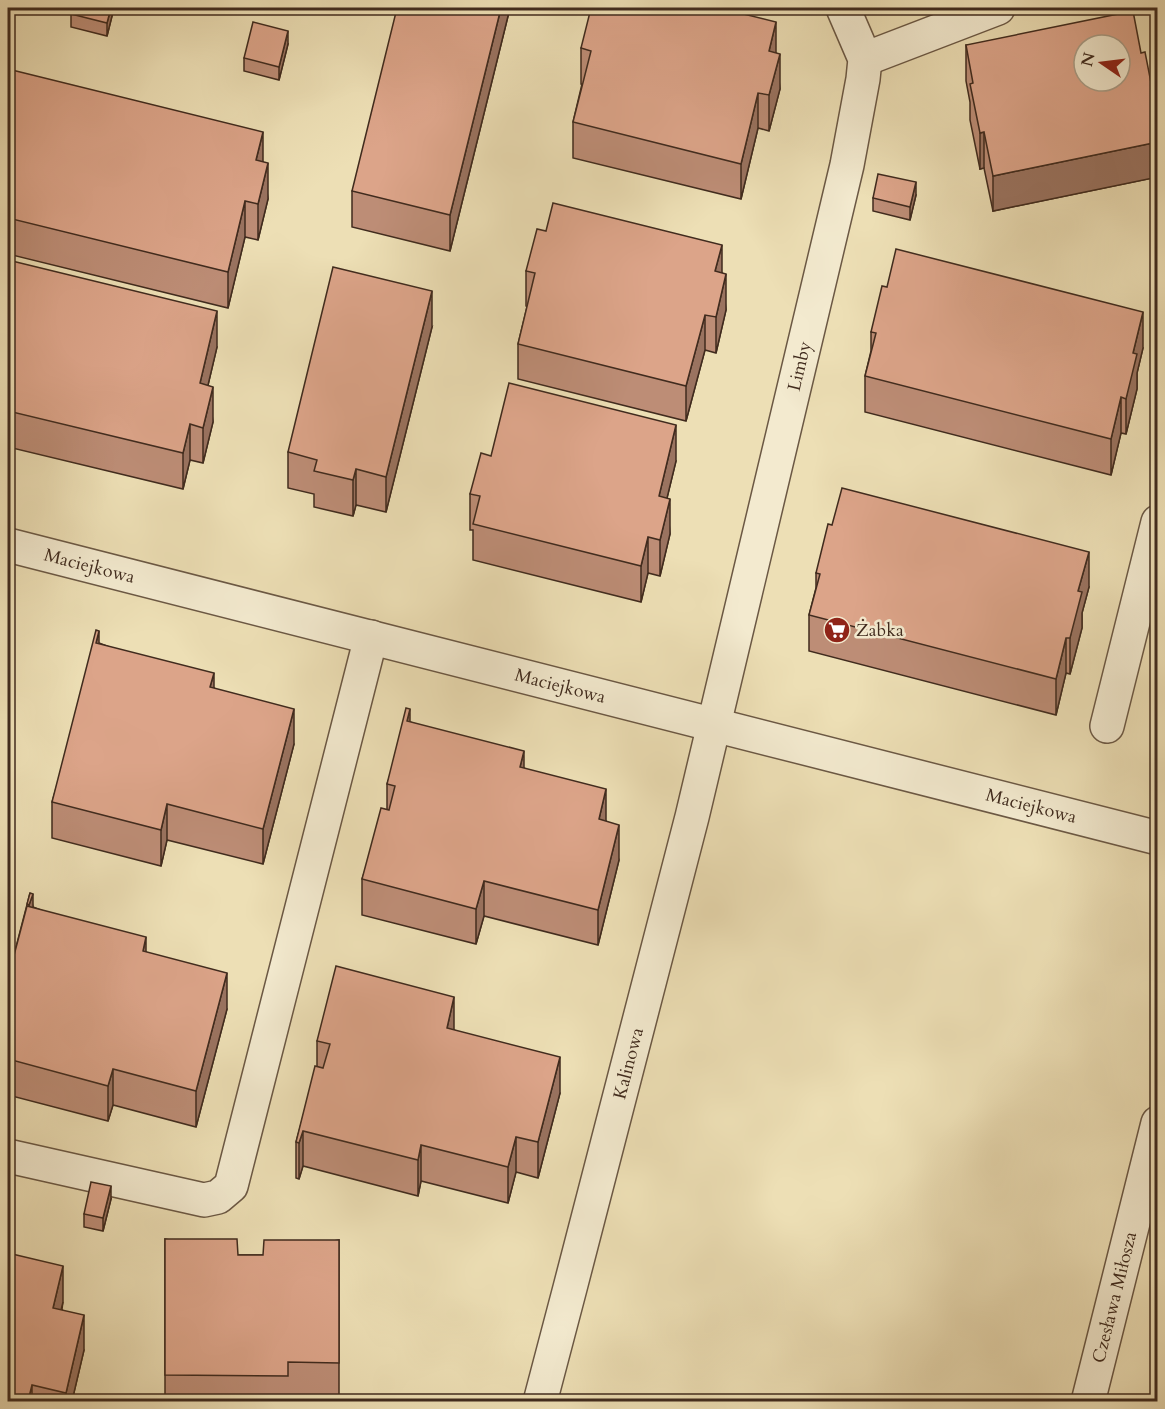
<svg xmlns="http://www.w3.org/2000/svg" width="1165" height="1409" viewBox="0 0 1165 1409" font-family="Cardo,serif">
	<style>
		.lines { fill: none; stroke-linecap: round; stroke-linejoin: round }
		.minor-casing { stroke: #6b5844; stroke-width: 36 }
		.minor { stroke: #f3eacf; stroke-width: 33 }
		.wall { fill: #bd8d76; stroke: #402b1e; stroke-width: 1.5 }
		.shaded-wall { fill: #9a7360; stroke: #402b1e; stroke-width: 1.5 }
		.building { fill: #dca489; stroke: #402b1e; stroke-width: 1.5; fill-rule: evenodd }
		.labels { text-anchor: middle; stroke-width: 5; stroke-linejoin: round; paint-order: stroke }
		.street-label { font-size: 18px; fill: #402b1e; stroke: #f3eacf }
		.poi-label { font-size: 18px; fill: #402b1e; stroke: #f3eacf; text-anchor: start }
	</style>
	<rect width="100%" height="100%" fill="#eddfb5"/>
	<filter id="stains"><feTurbulence type="fractalNoise" baseFrequency=".00333" numOctaves="4"/><feColorMatrix values="0 0 0 0 .2 0 0 0 0 .09 0 0 0 0 .02 0 0 0 .5 -.17"/></filter>
	<radialGradient id="worn" r=".72"><stop offset=".6" stop-color="#630" stop-opacity="0"/><stop offset="1" stop-color="#630" stop-opacity=".3"/></radialGradient>
	<g class="lines">
		<defs>
			<g id="minor">
				<path d="M 865,59 L 998,8"/>
				<path id="s1" d="M 8,545 L 1158,838"/>
				<path d="M 1107,726 L 1158,522"/>
				<path d="M 8,1156 L 204,1200 L 218,1197 L 231,1186 L 371,637"/>
				<path id="s2" d="M 540,1402 L 570,1288 L 692,817 L 847,165 L 863,79 L 865,59 L 843,8"/>
				<path id="s3" d="M 1088,1402 L 1158,1123"/>
			</g>
		</defs>
		<use href="#minor" class="minor-casing"/>
		<use href="#minor" class="minor"/>
	</g>
	<g class="wall">
		<path d="M 114,8 L 107,36 L 71,27 L 71,14 Z"/>
		<path d="M 510,8 L 450,251 L 352,227 L 352,191 Z"/>
		<path d="M 288,44 L 279,80 L 244,71 L 244,58 Z"/>
		<path d="M 966,45 L 1141,53 L 1154,98 L 1154,116 L 1158,132 L 1158,177 L 993,211 L 984,168 L 980,169 L 970,120 L 970,102 L 966,81 Z"/>
		<path d="M 581,48 L 776,53 L 780,89 L 769,131 L 758,128 L 741,199 L 573,158 L 573,122 L 582,84 L 581,84 Z"/>
		<path d="M 8,69 L 263,162 L 268,199 L 258,240 L 245,237 L 228,308 L 8,254 Z"/>
		<path d="M 916,195 L 910,220 L 873,211 L 873,198 Z"/>
		<path d="M 8,260 L 217,347 L 208,385 L 213,422 L 203,463 L 190,460 L 183,489 L 8,447 Z"/>
		<path d="M 526,271 L 722,273 L 726,310 L 716,353 L 705,350 L 686,421 L 518,379 L 518,344 L 527,307 L 526,306 Z"/>
		<path d="M 432,327 L 386,512 L 356,505 L 353,516 L 314,507 L 314,494 L 288,488 L 288,452 Z"/>
		<path d="M 871,332 L 1143,348 L 1137,373 L 1137,389 L 1126,434 L 1121,433 L 1111,475 L 865,412 L 865,376 L 871,351 Z"/>
		<path d="M 491,456 L 676,461 L 667,498 L 670,534 L 660,576 L 648,573 L 641,602 L 473,560 L 473,530 L 470,530 L 470,494 Z"/>
		<path d="M 816,573 L 1089,587 L 1082,613 L 1082,628 L 1070,674 L 1066,673 L 1056,715 L 809,651 L 809,615 L 816,588 Z"/>
		<path d="M 99,643 L 214,688 L 294,744 L 263,864 L 167,840 L 161,866 L 52,838 L 52,802 Z"/>
		<path d="M 410,722 L 524,768 L 606,821 L 619,860 L 598,945 L 484,916 L 476,944 L 362,915 L 362,879 L 387,810 L 387,784 Z"/>
		<path d="M 30,893 L 33,907 L 146,952 L 227,1009 L 196,1127 L 113,1105 L 108,1121 L 8,1095 L 8,978 Z"/>
		<path d="M 454,1030 L 560,1093 L 538,1178 L 516,1172 L 508,1203 L 421,1181 L 418,1196 L 303,1166 L 299,1179 L 296,1178 L 296,1142 L 317,1066 L 317,1041 Z"/>
		<path d="M 111,1199 L 103,1231 L 84,1227 L 84,1214 Z"/>
		<path d="M 165,1239 L 238,1255 L 263,1255 L 339,1240 L 339,1398 L 288,1398 L 288,1401 L 165,1401 Z"/>
		<path d="M 63,1302 L 62,1309 L 84,1350 L 72,1401 L 8,1401 Z"/>
	</g>
	<g class="shaded-wall">
		<path d="M 111,8 L 114,8 L 107,36 L 107,23 Z"/>
		<path d="M 501,8 L 510,8 L 450,251 L 450,215 Z"/>
		<path d="M 776,22 L 776,57 L 769,51 Z"/>
		<path d="M 288,31 L 288,44 L 279,80 L 279,67 Z"/>
		<path d="M 780,54 L 780,89 L 769,131 L 769,95 Z"/>
		<path d="M 758,93 L 758,128 L 741,199 L 741,164 Z"/>
		<path d="M 263,132 L 263,168 L 256,160 Z"/>
		<path d="M 984,132 L 984,168 L 980,169 L 980,133 Z"/>
		<path d="M 1158,142 L 1158,177 L 993,211 L 993,176 Z"/>
		<path d="M 268,163 L 268,199 L 258,240 L 258,204 Z"/>
		<path d="M 916,182 L 916,195 L 910,220 L 910,207 Z"/>
		<path d="M 245,201 L 245,237 L 228,308 L 228,272 Z"/>
		<path d="M 722,245 L 722,281 L 715,271 Z"/>
		<path d="M 726,274 L 726,310 L 716,353 L 716,317 Z"/>
		<path d="M 432,291 L 432,327 L 386,512 L 386,477 Z"/>
		<path d="M 217,311 L 217,347 L 200,419 L 200,383 Z"/>
		<path d="M 1143,312 L 1143,348 L 1137,373 L 1137,389 L 1126,434 L 1126,399 L 1133,353 Z"/>
		<path d="M 705,315 L 705,350 L 686,421 L 686,386 Z"/>
		<path d="M 213,387 L 213,422 L 203,463 L 203,428 Z"/>
		<path d="M 1121,397 L 1121,433 L 1111,475 L 1111,439 Z"/>
		<path d="M 190,424 L 190,460 L 183,489 L 183,453 Z"/>
		<path d="M 676,425 L 676,461 L 659,531 L 659,496 Z"/>
		<path d="M 356,469 L 356,505 L 353,516 L 353,480 Z"/>
		<path d="M 670,499 L 670,534 L 660,576 L 660,540 Z"/>
		<path d="M 648,537 L 648,573 L 641,602 L 641,566 Z"/>
		<path d="M 1089,552 L 1089,587 L 1082,613 L 1082,628 L 1070,674 L 1070,638 L 1078,591 Z"/>
		<path d="M 99,631 L 99,666 L 96,643 Z"/>
		<path d="M 1066,638 L 1066,673 L 1056,715 L 1056,679 Z"/>
		<path d="M 214,673 L 214,709 L 210,687 Z"/>
		<path d="M 294,709 L 294,744 L 263,864 L 263,829 Z"/>
		<path d="M 410,709 L 410,745 L 407,721 Z"/>
		<path d="M 524,751 L 524,787 L 520,767 Z"/>
		<path d="M 606,789 L 606,824 L 599,819 Z"/>
		<path d="M 167,804 L 167,840 L 161,866 L 161,830 Z"/>
		<path d="M 619,825 L 619,860 L 598,945 L 598,910 Z"/>
		<path d="M 484,881 L 484,916 L 476,944 L 476,909 Z"/>
		<path d="M 33,894 L 33,930 L 29,941 L 29,905 Z"/>
		<path d="M 146,937 L 146,973 L 143,951 Z"/>
		<path d="M 227,973 L 227,1009 L 196,1127 L 196,1091 Z"/>
		<path d="M 454,997 L 454,1032 L 447,1028 Z"/>
		<path d="M 560,1057 L 560,1093 L 538,1178 L 538,1142 Z"/>
		<path d="M 113,1069 L 113,1105 L 108,1121 L 108,1086 Z"/>
		<path d="M 303,1131 L 303,1166 L 299,1179 L 299,1143 Z"/>
		<path d="M 516,1137 L 516,1172 L 508,1203 L 508,1167 Z"/>
		<path d="M 421,1145 L 421,1181 L 418,1196 L 418,1160 Z"/>
		<path d="M 111,1186 L 111,1199 L 103,1231 L 103,1218 Z"/>
		<path d="M 63,1266 L 63,1302 L 53,1343 L 53,1308 Z"/>
		<path d="M 84,1315 L 84,1350 L 72,1401 L 66,1401 L 66,1393 Z"/>
		<path d="M 32,1385 L 32,1401 L 28,1401 Z"/>
	</g>
	<g class="building">
		<path d="M 73,8 L 111,8 L 107,23 L 71,14 Z"/>
		<path d="M 397,8 L 501,8 L 450,215 L 352,191 Z"/>
		<path d="M 591,8 L 601,9 L 602,8 L 719,8 L 776,22 L 769,51 L 780,54 L 769,95 L 758,93 L 741,164 L 573,122 L 591,51 L 581,48 Z"/>
		<path d="M 1133,11 L 1141,53 L 1145,52 L 1154,98 L 1151,99 L 1158,132 L 1158,142 L 993,176 L 984,132 L 980,133 L 970,84 L 973,83 L 966,45 ZM 1084,45 L 1120,45 L 1120,81 L 1084,81 Z"/>
		<path d="M 253,22 L 288,31 L 279,67 L 244,58 Z"/>
		<path d="M 8,69 L 263,132 L 256,160 L 268,163 L 258,204 L 245,201 L 228,272 L 8,218 Z"/>
		<path d="M 878,174 L 916,182 L 910,207 L 873,198 Z"/>
		<path d="M 553,203 L 722,245 L 715,271 L 726,274 L 716,317 L 705,315 L 686,386 L 518,344 L 535,273 L 526,271 L 537,229 L 546,231 Z"/>
		<path d="M 896,249 L 1143,312 L 1133,353 L 1137,354 L 1126,399 L 1121,397 L 1111,439 L 865,376 L 876,333 L 871,332 L 882,286 L 887,287 Z"/>
		<path d="M 8,260 L 217,311 L 200,383 L 213,387 L 203,428 L 190,424 L 183,453 L 8,411 Z"/>
		<path d="M 333,267 L 432,291 L 386,477 L 356,469 L 353,480 L 314,471 L 317,460 L 288,452 Z"/>
		<path d="M 509,383 L 676,425 L 659,496 L 670,499 L 660,540 L 648,537 L 641,566 L 473,524 L 480,496 L 470,494 L 481,453 L 491,456 Z"/>
		<path d="M 842,488 L 1089,552 L 1078,591 L 1082,592 L 1070,638 L 1066,638 L 1056,679 L 809,615 L 820,574 L 816,573 L 828,524 L 832,525 Z"/>
		<path d="M 96,630 L 99,631 L 96,643 L 214,673 L 210,687 L 294,709 L 263,829 L 167,804 L 161,830 L 52,802 Z"/>
		<path d="M 406,708 L 410,709 L 407,721 L 524,751 L 520,767 L 606,789 L 599,819 L 619,825 L 598,910 L 484,881 L 476,909 L 362,879 L 381,808 L 389,810 L 395,786 L 387,784 Z"/>
		<path d="M 30,893 L 33,894 L 29,905 L 27,904 Z"/>
		<path d="M 27,906 L 146,937 L 143,951 L 227,973 L 196,1091 L 113,1069 L 108,1086 L 8,1059 L 8,978 Z"/>
		<path d="M 336,966 L 454,997 L 447,1028 L 560,1057 L 538,1142 L 516,1137 L 508,1167 L 421,1145 L 418,1160 L 303,1131 L 299,1143 L 296,1142 L 315,1066 L 323,1068 L 330,1044 L 317,1041 Z"/>
		<path d="M 91,1182 L 111,1186 L 103,1218 L 84,1214 Z"/>
		<path d="M 165,1239 L 237,1239 L 238,1255 L 263,1255 L 264,1240 L 339,1240 L 339,1363 L 288,1362 L 288,1376 L 165,1375 Z"/>
		<path d="M 8,1253 L 63,1266 L 53,1308 L 84,1315 L 66,1393 L 32,1385 L 28,1401 L 8,1401 Z"/>
	</g>
	<defs>
		<symbol id="supermarket-disc" viewBox="-11 -11 22 22"><circle r="9.5" fill="#8f2418" stroke="#f3eacf"/><path d="M-6-5.5h2.5l.6 2H6L4.5 2H-2.5L-4.4-4H-6ZM-1.5 3.2a1.3 1.3 0 1 0 .1 0ZM3 3.2a1.3 1.3 0 1 0 .1 0Z" fill="#fff"/></symbol>
	</defs>
	<g fill-rule="evenodd">
		<use href="#supermarket-disc" x="822" y="615" width="30" height="30"/>
	</g>
	<g class="labels">
		<g class="street-label">
			<text dy="6" stroke="none"><textPath href="#s2" startOffset="1068">Limby</textPath></text>
			<text dy="6" stroke="none"><textPath href="#s1" startOffset="84">Maciejkowa</textPath></text>
			<text dy="6" stroke="none"><textPath href="#s1" startOffset="570">Maciejkowa</textPath></text>
			<text dy="6" stroke="none"><textPath href="#s1" startOffset="1056">Maciejkowa</textPath></text>
			<text dy="6" stroke="none"><textPath href="#s2" startOffset="350">Kalinowa</textPath></text>
			<text dy="6" stroke="none"><textPath href="#s3" startOffset="108">Czesława Miłosza</textPath></text>
		</g>
		<g class="poi-label">
			<text x="856" y="636">Żabka</text>
		</g>
	</g>
	<rect width="1165" height="1409" fill="none" stroke="#eddfb5" stroke-width="30"/>
	<rect x="9" y="9" width="1147" height="1391" fill="none" stroke="#402b1e" stroke-width="3"/>
	<rect x="15" y="15" width="1135" height="1379" fill="none" stroke="#402b1e" stroke-width="1.5"/>
	<g transform="translate(1102 63) rotate(284)"><circle r="28" fill="#f3eacf" stroke="#ab9e88" stroke-width="1.5"/>
	<path d="M0-4.5L10 22L0 15L-10 22Z" fill="#8f2418"/>
	<text y="-9" font-size="16" font-weight="bold" text-anchor="middle" fill="#402b1e">N</text>
	</g>
	<rect width="100%" height="100%" filter="url(#stains)"/>
	<rect width="100%" height="100%" fill="url(#worn)"/>
</svg>
